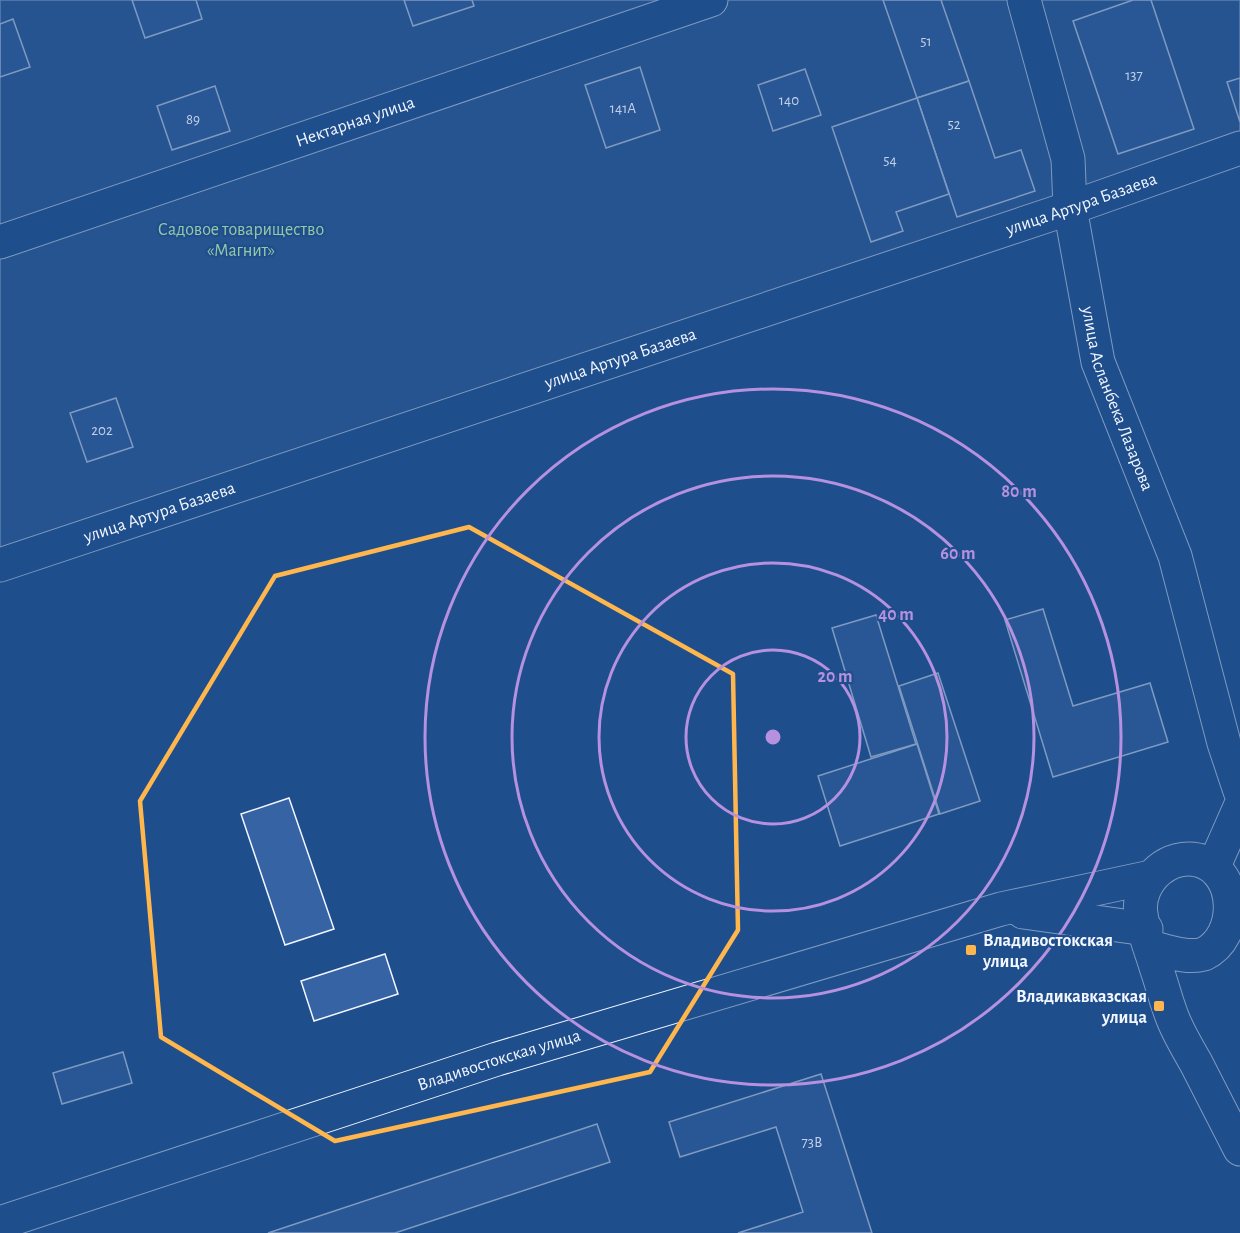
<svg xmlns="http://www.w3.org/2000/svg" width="1240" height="1233" viewBox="0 0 1240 1233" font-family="'Alegreya Sans',sans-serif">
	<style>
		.built { fill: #305b95; stroke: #a8bbd7; stroke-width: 1.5 }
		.building { fill: #3563a3; stroke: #f2f6ff; stroke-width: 1.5 }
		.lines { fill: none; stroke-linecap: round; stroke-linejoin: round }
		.minor-casing { stroke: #f2f6ff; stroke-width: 35 }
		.major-casing { stroke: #f2f6ff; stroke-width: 35 }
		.minor { stroke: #1f4e8c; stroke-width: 33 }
		.major { stroke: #1f4e8c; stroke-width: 33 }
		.marked { fill: none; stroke: #ffb74d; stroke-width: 4.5; stroke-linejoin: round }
		.ring { fill: none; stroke: #b691df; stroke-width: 3 }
		.poi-dot { fill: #ffb74d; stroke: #1f4e8c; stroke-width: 2 }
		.labels { text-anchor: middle; stroke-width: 4.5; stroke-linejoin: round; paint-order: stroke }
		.number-label { font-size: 15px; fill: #c3d1e8 }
		.street-label { font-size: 18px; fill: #f2f6ff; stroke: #1f4e8c }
		.park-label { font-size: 18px; fill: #97c8a6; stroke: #1f4e8c }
		.poi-label { font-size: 18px; font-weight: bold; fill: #f2f6ff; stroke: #1f4e8c; text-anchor: start }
		.centre { fill: #b691df; stroke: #1f4e8c; stroke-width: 3 }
		.ring-label { font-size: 18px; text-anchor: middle; font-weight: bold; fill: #b691df; stroke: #1f4e8c; stroke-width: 4.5; stroke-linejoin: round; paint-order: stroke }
	</style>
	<rect width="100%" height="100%" fill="#1f4e8c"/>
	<path class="built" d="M 0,0 L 1240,0 L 1240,155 L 0,574 Z"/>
	<g class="building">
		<path d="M 132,0 L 196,0 L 202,19 L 145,38 Z"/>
		<path d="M 404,0 L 472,0 L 474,6 L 413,26 Z"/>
		<path d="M 883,0 L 941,0 L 969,81 L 917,98 Z"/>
		<path d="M 1133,0 L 1151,0 L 1194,129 L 1118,154 L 1073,21 Z"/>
		<path d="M 13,19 L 30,67 L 0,77 L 0,24 Z"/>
		<path d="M 640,67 L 660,130 L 606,148 L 585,85 Z"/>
		<path d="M 805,69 L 821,115 L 773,131 L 758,85 Z"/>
		<path d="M 1240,78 L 1240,122 L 1227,82 Z"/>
		<path d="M 969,81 L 995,158 L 1021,150 L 1035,191 L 957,217 L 917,98 Z"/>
		<path d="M 215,86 L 230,131 L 172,150 L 157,106 Z"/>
		<path d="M 917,98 L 949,194 L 896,212 L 903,231 L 871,242 L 832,127 Z"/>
		<path d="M 116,398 L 133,447 L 87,462 L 70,413 Z"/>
		<path d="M 1043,609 L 1073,706 L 1150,683 L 1168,742 L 1053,777 L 1005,620 Z"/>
		<path d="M 876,615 L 916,744 L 871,757 L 832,628 Z"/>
		<path d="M 938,673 L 980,801 L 940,814 L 899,686 Z"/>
		<path d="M 917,744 L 939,814 L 840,846 L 818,776 Z"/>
		<path d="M 289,798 L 334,929 L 285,945 L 241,814 Z"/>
		<path d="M 385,954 L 398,994 L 314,1021 L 301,981 Z"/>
		<path d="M 123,1052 L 132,1083 L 62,1104 L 53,1073 Z"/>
		<path d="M 821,1074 L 872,1233 L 738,1233 L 803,1212 L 776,1127 L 680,1157 L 669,1122 Z"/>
		<path d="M 597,1124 L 610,1162 L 395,1233 L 268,1233 Z"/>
	</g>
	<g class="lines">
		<defs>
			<g id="minor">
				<path id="s1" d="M 1024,0 L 1068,159 L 1070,208 L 1098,362 L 1175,556 L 1224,743 L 1240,791"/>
				<path id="s2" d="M 0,242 L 711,0"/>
				<path id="s3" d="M 0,565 L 1070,208 L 1240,148"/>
				<path d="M 1214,866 L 1240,807"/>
				<path d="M 1023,912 L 1146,929"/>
				<path id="s4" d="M 0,1223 L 497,1059 L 1001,909 L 1151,877"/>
			</g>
			<path id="major" d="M 1150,947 C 1167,951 1187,959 1204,954 C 1240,937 1240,871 1198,860 C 1184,857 1170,861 1159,870 C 1147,880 1138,897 1141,914 C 1143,931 1151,950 1156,967 C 1162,984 1166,1002 1173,1019 C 1179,1034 1188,1049 1196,1063 C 1211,1092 1225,1120 1240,1149"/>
		</defs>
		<use href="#minor" class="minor-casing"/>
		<use href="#major" class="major-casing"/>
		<use href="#minor" class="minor"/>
		<use href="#major" class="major"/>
	</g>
	<path d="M0 0H1240V1233H0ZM 469,527 L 733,674 L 738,930 L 650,1072 L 335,1141 L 161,1037 L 140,801 L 275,576 Z" fill="#1f4e8c" fill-opacity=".55" fill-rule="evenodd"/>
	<path class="marked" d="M 469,527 L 733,674 L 738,930 L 650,1072 L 335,1141 L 161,1037 L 140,801 L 275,576 Z"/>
	<g class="ring">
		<circle cx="773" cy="737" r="87"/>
		<circle cx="773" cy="737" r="174"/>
		<circle cx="773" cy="737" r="261"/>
		<circle cx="773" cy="737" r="348"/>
	</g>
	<g class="poi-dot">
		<rect x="965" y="944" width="12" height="12" rx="3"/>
		<rect x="1153" y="1000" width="12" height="12" rx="3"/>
	</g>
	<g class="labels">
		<g class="number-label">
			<text x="926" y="46">51</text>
			<text x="1134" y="80">137</text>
			<text x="789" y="105">140</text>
			<text x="623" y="113">141А</text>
			<text x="193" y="124">89</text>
			<text x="954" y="129">52</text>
			<text x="890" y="165">54</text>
			<text x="102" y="435">202</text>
			<text x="812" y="1147">73В</text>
		</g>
		<g class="street-label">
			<text dy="6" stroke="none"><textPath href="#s2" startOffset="375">Нектарная улица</textPath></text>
			<text dy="6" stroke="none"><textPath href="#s3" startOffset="1140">улица Артура Базаева</textPath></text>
			<text dy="6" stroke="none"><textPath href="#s3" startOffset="654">улица Артура Базаева</textPath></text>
			<text dy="6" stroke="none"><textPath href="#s1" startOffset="411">улица Асланбека Лазарова</textPath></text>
			<text dy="6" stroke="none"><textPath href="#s3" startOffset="168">улица Артура Базаева</textPath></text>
			<text dy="6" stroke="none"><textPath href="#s4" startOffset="525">Владивостокская улица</textPath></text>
		</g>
		<g class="park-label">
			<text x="241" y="235">Садовое товарищество<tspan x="241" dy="21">«Магнит»</tspan></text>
		</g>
		<g class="poi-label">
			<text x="983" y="946">Владивостокская<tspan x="983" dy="21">улица</tspan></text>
			<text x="1147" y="1002" text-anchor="end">Владикавказская<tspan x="1147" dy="21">улица</tspan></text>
		</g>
	</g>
	<circle cx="773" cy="737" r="9" class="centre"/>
	<g class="ring-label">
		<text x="1019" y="497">80 m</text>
		<text x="958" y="559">60 m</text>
		<text x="896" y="620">40 m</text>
		<text x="835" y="682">20 m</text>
	</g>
</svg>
